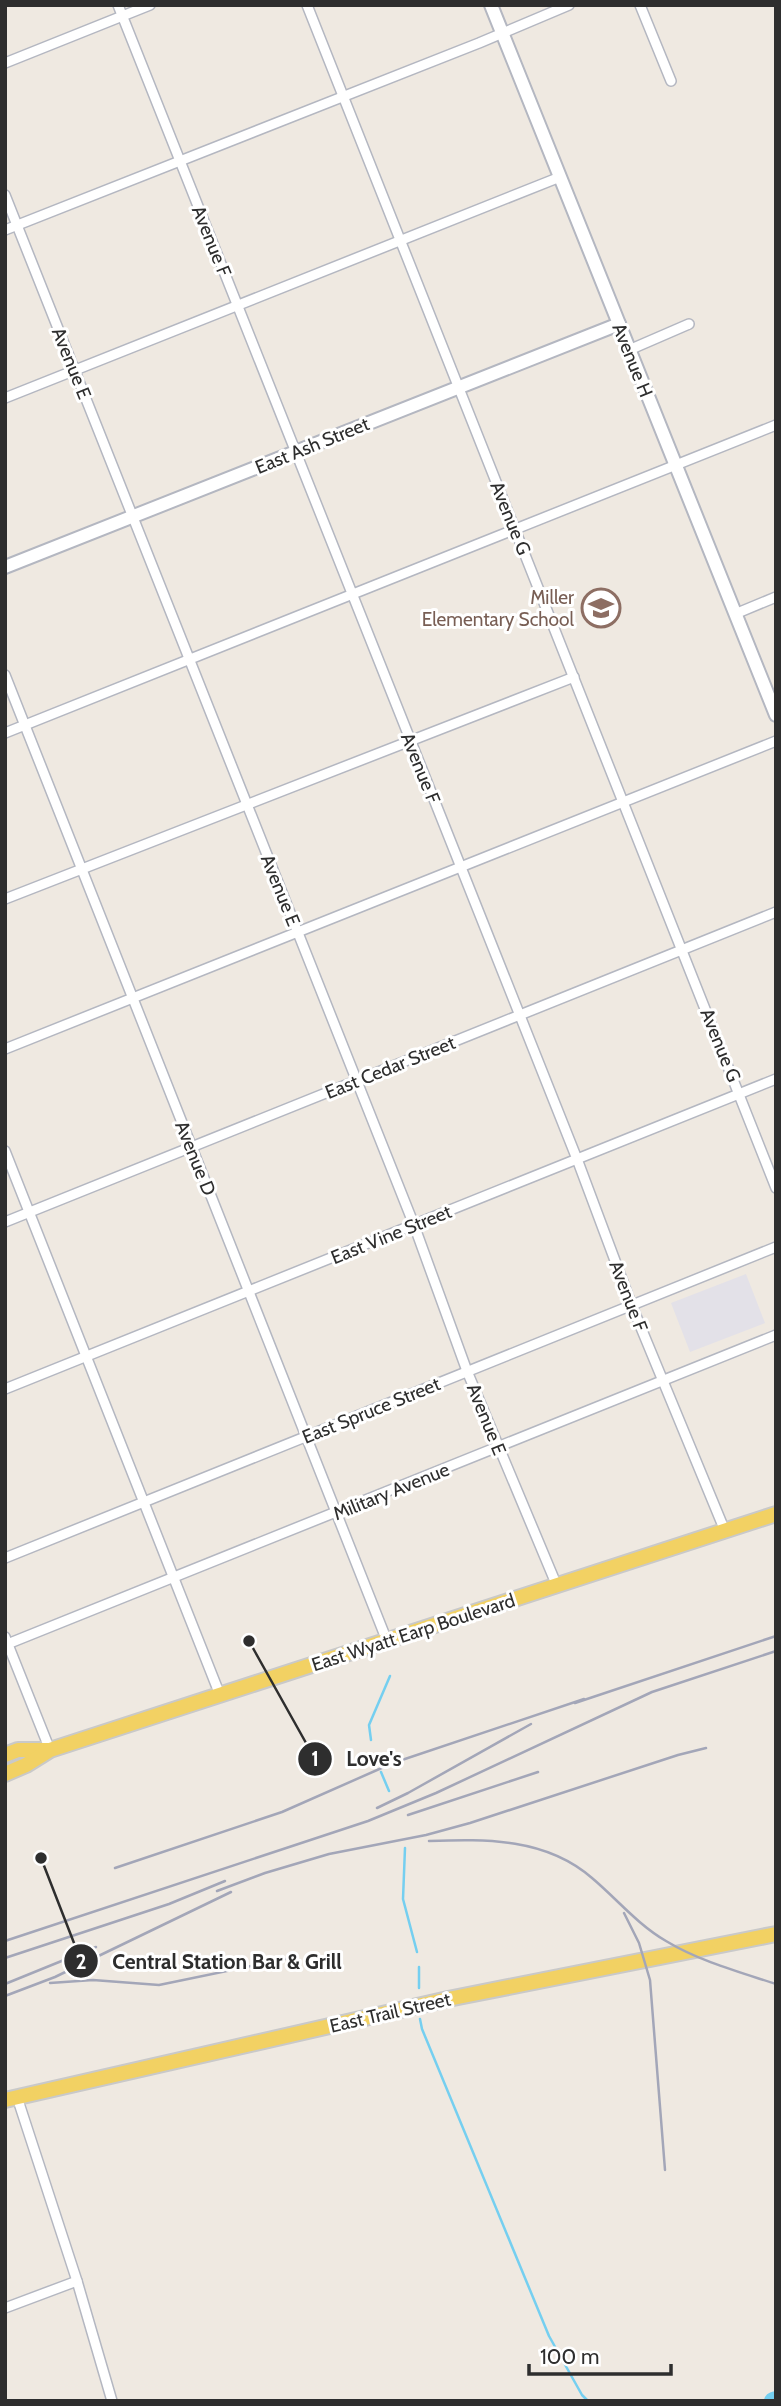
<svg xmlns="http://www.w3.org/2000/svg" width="781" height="2406" viewBox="0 0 781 2406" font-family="Cabin,sans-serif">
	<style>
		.industrial { fill: #e3e1e8 }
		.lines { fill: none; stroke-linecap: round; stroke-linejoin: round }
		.stream { stroke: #75cff0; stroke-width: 2.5 }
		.river { stroke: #75cff0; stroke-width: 18 }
		.street-casing { stroke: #b4b7c1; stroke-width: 12 }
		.secondary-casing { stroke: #b4b7c1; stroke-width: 16 }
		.primary-casing { stroke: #c9c9c9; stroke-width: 18 }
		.street { stroke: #fff; stroke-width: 9 }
		.secondary { stroke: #fff; stroke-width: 12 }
		.primary { stroke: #f2d163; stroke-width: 14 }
		.rail { stroke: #a3a6b8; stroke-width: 2.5 }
		.labels { text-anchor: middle; stroke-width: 6; stroke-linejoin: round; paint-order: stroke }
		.street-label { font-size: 19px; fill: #2e2e2e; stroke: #fff }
		.education-label { font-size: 19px; fill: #785e54; stroke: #fff; text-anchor: end }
		.leader { fill: none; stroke: #2e2e2e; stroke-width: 2.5 }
		.callout-dot { fill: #2e2e2e; stroke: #fff; stroke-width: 2.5 }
		.mark-label { font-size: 21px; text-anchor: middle; font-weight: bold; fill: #fff }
		.callout-label { font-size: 21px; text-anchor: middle; font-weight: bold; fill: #2e2e2e; stroke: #fff; stroke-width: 6; stroke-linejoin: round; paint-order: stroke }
	</style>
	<rect width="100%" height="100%" fill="#efe9e1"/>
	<path class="industrial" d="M 746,1274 L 765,1323 L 690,1352 L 671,1303 Z"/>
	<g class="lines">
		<g class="stream">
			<path d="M 371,1740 L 369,1725 L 390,1676"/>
			<path d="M 381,1772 L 389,1791"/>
			<path d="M 405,1848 L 403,1899 L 417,1952"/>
			<path d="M 419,1967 L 419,1988"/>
			<path d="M 420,2019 L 422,2029 L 549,2336 L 582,2395 L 588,2401"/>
		</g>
		<path class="river" d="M 773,2401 L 776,2400"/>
		<defs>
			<g id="street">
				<path d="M 118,5 L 577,1159 L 632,1306 L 725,1531"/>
				<path d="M 307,5 L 776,1188"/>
				<path d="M 640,5 L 671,81"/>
				<path d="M 5,63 L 150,5"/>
				<path d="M 5,195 L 414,1225 L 467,1371 L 557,1586"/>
				<path d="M 5,230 L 479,43 L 569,5"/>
				<path d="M 629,350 L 689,324"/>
				<path d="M 5,398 L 560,177"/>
				<path d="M 735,614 L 776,597"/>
				<path d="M 5,675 L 387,1641"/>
				<path d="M 5,733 L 776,425"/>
				<path d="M 5,899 L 574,677"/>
				<path d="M 5,1049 L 776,741"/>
				<path d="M 5,1151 L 220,1695"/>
				<path d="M 5,1222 L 776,912"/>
				<path d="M 5,1389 L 776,1079"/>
				<path d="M 5,1558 L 776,1247"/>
				<path d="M 5,1637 L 50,1750"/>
				<path d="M 5,1645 L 776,1335"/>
				<path d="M 17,2097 L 77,2281 L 112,2401"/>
				<path d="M 5,2308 L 77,2281"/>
			</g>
			<g id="secondary">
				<path d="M 491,5 L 776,715"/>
				<path d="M 5,567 L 619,324"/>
			</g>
			<g id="primary">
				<path d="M 5,1755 L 18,1750 L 48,1750"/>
				<path d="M 5,1774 L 26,1765 L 50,1750 L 776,1514"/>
				<path d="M 5,2100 L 448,1999 L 776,1934"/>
			</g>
		</defs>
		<use href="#street" class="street-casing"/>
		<use href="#secondary" class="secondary-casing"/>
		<use href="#primary" class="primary-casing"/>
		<use href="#street" class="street"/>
		<use href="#secondary" class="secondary"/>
		<use href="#primary" class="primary"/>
		<g class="rail">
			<path d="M 575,1703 L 776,1636"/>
			<path d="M 377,1808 L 408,1793 L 531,1724"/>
			<path d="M 408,1815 L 538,1772"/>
			<path d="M 429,1841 C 487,1839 546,1838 592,1878 C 617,1899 637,1924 666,1941 C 699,1961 739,1972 776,1984"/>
			<path d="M 115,1868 L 282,1812 L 393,1763 L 584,1699"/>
			<path d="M 217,1891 L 265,1873 L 329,1854 L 426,1835 L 470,1823 L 678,1755 L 706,1748"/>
			<path d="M 624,1913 L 639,1943 L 650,1980 L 665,2170"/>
			<path d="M 5,1941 L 368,1821 L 436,1793 L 652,1692 L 776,1651"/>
			<path d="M 5,1958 L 169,1904 L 225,1881"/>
			<path d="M 50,1983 L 93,1980 L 159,1985 L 290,1958"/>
			<path d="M 5,1984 L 96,1947"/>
			<path d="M 5,1996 L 55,1977 L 231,1892"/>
		</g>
	</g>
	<defs>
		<symbol id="school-ring" viewBox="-11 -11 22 22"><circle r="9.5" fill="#fff" stroke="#8d6e63" stroke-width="1.5"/><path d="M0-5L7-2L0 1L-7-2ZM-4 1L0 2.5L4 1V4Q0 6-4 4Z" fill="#8d6e63"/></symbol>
	</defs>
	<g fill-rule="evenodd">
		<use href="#school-ring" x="579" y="586" width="44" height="44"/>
	</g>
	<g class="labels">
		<g class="street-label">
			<text transform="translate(212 241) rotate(68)" y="7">Avenue F</text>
			<text transform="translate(633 360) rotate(68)" y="7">Avenue H</text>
			<text transform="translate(72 363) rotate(68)" y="7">Avenue E</text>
			<text transform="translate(312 445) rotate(-22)" y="7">East Ash Street</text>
			<text transform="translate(511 518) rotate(68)" y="7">Avenue G</text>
			<text transform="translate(421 768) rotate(68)" y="7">Avenue F</text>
			<text transform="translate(281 890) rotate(68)" y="7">Avenue E</text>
			<text transform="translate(721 1045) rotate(68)" y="7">Avenue G</text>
			<text transform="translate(390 1067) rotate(-22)" y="7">East Cedar Street</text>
			<text transform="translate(196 1158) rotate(68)" y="7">Avenue D</text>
			<text transform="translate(391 1234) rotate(-22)" y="7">East Vine Street</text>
			<text transform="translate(629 1296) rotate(69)" y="7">Avenue F</text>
			<text transform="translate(371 1410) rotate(-22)" y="7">East Spruce Street</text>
			<text transform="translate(487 1419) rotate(68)" y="7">Avenue E</text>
			<text transform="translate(391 1491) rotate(-22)" y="7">Military Avenue</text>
			<text transform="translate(413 1632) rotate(-18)" y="7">East Wyatt Earp Boulevard</text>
			<text transform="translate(390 2012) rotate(-13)" y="7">East Trail Street</text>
		</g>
		<g class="education-label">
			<text x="574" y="604">Miller<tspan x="574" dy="22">Elementary School</tspan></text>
		</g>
	</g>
	<path class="leader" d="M249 1641L315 1759M41 1858L81 1961"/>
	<g class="callout-dot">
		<circle cx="249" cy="1641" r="7"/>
		<circle cx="41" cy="1858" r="7"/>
		<circle cx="315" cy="1759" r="18"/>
		<circle cx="81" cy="1961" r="18"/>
	</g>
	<g class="mark-label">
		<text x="315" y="1766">1</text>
		<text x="81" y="1969">2</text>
	</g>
	<g class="callout-label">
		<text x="374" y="1766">Love's</text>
		<text x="227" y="1969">Central Station Bar &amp; Grill</text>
	</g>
	<rect width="781" height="2406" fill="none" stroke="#2e2e2e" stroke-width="14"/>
	<path d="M529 2364v10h142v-10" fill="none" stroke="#2e2e2e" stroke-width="3.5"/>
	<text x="540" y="2364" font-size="21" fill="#2e2e2e" stroke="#ffffff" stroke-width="5" paint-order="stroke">100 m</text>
</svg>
